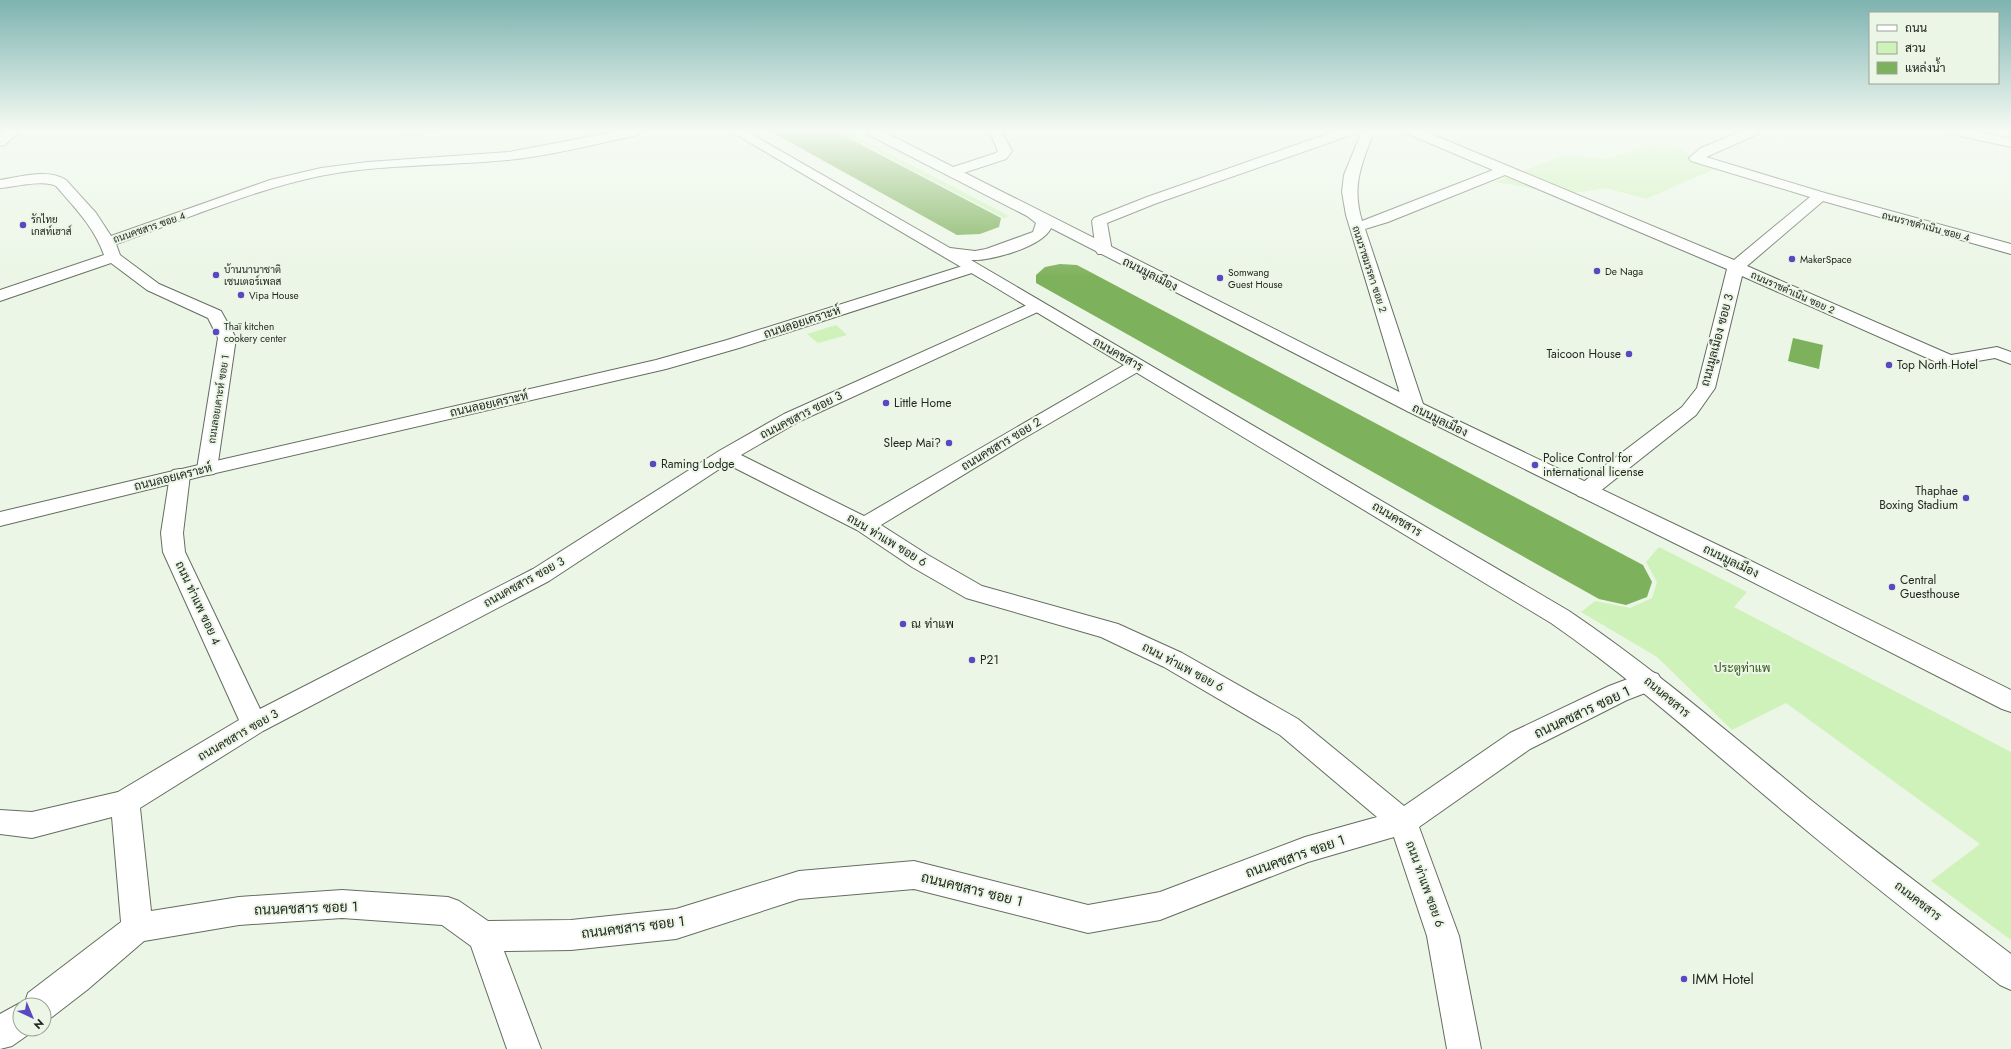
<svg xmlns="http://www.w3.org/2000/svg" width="2011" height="1049" viewBox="0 0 2011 1049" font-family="Jost,Sarabun,sans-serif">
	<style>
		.green { fill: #cef2b9 }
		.water { fill: #7eb15b }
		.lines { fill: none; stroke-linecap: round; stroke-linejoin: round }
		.minor-casing { stroke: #646d5f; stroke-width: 2 }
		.tertiary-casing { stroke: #646d5f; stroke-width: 2 }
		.secondary-casing { stroke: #646d5f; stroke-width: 2 }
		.minor { fill: #fff; fill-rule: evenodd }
		.tertiary { fill: #fff; fill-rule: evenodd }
		.secondary { fill: #fff; fill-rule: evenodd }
		.poi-dot { fill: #5948c0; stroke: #ebf6e6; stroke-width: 1.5 }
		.labels { text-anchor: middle; stroke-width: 4; stroke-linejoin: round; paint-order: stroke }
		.far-poi-label { font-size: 10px; fill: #232721; stroke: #ebf6e6; text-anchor: start }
		.far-street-label { font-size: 10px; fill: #232721; stroke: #ebf6e6 }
		.street-label { font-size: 12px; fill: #232721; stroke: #ebf6e6 }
		.poi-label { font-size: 12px; fill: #232721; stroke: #ebf6e6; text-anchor: start }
		.park-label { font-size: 12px; fill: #37581d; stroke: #ebf6e6 }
		.near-street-label { font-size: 14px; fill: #232721; stroke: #ebf6e6 }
		.near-poi-label { font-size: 14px; fill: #232721; stroke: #ebf6e6; text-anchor: start }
	</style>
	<rect width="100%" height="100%" fill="#ebf6e6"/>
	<g class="green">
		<path d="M 397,131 L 443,131 L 401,139 Z"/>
		<path d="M 837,131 L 846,131 L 1009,216 L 1004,218 Z"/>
		<path d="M 1651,144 L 1681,148 L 1714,169 L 1646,199 L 1606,188 L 1566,194 L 1495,182 L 1564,155 L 1607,159 Z"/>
		<path d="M 836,325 L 847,335 L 818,343 L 807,334 Z"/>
		<path d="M 1659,547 L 1747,592 L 1734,607 L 2011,752 L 2011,940 L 1931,881 L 1980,844 L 1786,703 L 1732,730 L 1657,657 L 1581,612 L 1595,601 L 1630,608 L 1652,598 L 1657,582 L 1646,562 Z"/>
	</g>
	<g class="water">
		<path d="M 770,131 L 835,131 L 1001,218 L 999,227 L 980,234 L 957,235 Z"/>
		<path d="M 1060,264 L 1077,265 L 1643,565 L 1652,582 L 1647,597 L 1626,605 L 1599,599 L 1036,283 L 1036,275 L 1045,267 Z"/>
		<path d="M 1793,338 L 1823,345 L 1819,369 L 1788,361 Z"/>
	</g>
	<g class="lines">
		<defs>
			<g id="minor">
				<path d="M 6,131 L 20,131 L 5,145 L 0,146 L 0,136 Z"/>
				<path d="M 619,131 L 644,131 L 638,135 C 595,144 551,156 507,160 C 446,166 380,164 320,176 C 252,190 181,221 116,244 L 120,255 L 159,284 L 221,311 L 236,338 L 217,469 L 214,474 L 207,475 L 200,474 L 197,469 L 218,338 L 208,318 L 147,290 L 111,263 L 0,301 L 0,290 L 104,255 C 94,227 75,208 56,186 C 45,179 13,187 0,188 L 0,180 C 20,177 48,168 66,180 L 96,213 L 111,236 L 270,180 L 321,168 L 368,162 L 509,152 Z"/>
				<path d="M 989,131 L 1001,131 L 1012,151 L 1006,159 L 957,175 L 947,175 L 945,172 L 947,169 L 996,153 L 998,151 Z"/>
				<path d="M 1362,131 L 1374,131 C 1362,164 1351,185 1362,221 L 1493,170 L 1408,134 L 1407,131 L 1424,131 L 1734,260 L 1810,197 L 1691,161 L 1689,158 L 1701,148 L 1742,131 L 1759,131 L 1758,134 L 1706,157 L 1825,193 L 2011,244 L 2011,254 L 1823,201 L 1747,266 L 1951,355 L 1997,347 L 2011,352 L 2011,364 L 1995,358 L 1949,366 L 1943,365 L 1742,276 L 1715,388 L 1696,415 L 1594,496 L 1586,498 L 1578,496 L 1575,491 L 1578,486 L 1682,407 L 1697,388 L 1727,269 L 1505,175 L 1388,222 L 1365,229 L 1424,407 L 1421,411 L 1414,413 L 1407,411 L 1404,407 L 1346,215 L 1342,192 L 1344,175 Z"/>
				<path d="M 1950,131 L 1974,131 L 2011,139 L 2011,147 L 1951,134 Z"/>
				<path d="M 1036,301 L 1042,302 L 1044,306 L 1042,310 L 798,422 L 741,455 L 864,516 L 1131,361 L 1137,360 L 1143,361 L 1146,365 L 1143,369 L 1019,441 L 881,525 L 928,555 L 982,586 L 1118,624 L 1182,653 L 1298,719 L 1404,806 L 1510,733 L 1609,686 L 1649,671 L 1658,674 L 1662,681 L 1658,688 L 1627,700 L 1530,749 L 1419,827 L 1459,936 L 1481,1049 L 1447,1049 L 1427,936 L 1394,837 L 1308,862 L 1160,920 L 1088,933 L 914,889 L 799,899 L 676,939 L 571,950 L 504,951 L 541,1049 L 507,1049 L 471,946 L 442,925 L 342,918 L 239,925 L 144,941 L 87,990 L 52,1017 L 44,1020 L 44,1005 L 20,1005 L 20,1029 L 33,1029 L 32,1032 L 12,1046 L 0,1049 L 0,1014 L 20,1003 L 24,1005 L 28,993 L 121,922 L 112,817 L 32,838 L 0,834 L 0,810 L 32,812 L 118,792 L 239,720 L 163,552 L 161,533 L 170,475 L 173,470 L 180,469 L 187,470 L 190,475 L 183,533 L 185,552 L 260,709 L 533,569 L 719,451 L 784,414 ZM 727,464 L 857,530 L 912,567 L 966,598 L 1101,637 L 1164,667 L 1280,735 L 1377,817 L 1305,837 L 1160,892 L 1088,905 L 914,861 L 799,871 L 676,909 L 571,920 L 488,921 L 459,901 L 448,897 L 342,890 L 239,897 L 151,911 L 140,808 L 263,731 L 549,581 Z"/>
			</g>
			<g id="tertiary">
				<path d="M 1336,131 L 1355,131 L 1354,134 L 1157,203 L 1107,223 L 1112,251 L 1110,254 L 1098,254 L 1096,251 L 1092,221 L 1094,218 L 1147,197 Z"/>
				<path d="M 972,263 L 978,265 L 980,268 L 978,271 L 739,348 L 666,369 L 207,475 L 0,526 L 0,512 L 207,463 L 656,360 L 727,340 Z"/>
			</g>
			<path id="secondary" d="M 730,131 L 746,131 L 950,248 L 975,251 L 986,249 L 1033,232 L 1036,223 L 1027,216 L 867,134 L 866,131 L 882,131 L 1421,403 L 1743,557 L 2011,690 L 2011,712 L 2002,709 L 1727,569 L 1407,411 L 1051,228 C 1042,247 991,261 971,260 L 1569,611 C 1652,667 1729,733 1807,797 C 1874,851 1943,902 2011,954 L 2011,990 L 2000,985 C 1929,929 1857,873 1788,815 C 1710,750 1635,681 1551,623 L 990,284 Z"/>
		</defs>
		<use href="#minor" class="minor-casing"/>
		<use href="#tertiary" class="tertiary-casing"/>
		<use href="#secondary" class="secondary-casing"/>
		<use href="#minor" class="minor"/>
		<use href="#tertiary" class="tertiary"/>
		<use href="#secondary" class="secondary"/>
	</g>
	<linearGradient id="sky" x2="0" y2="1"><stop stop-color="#7db3b0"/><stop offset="0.47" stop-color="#f6fbf4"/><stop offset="1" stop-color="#f6fbf4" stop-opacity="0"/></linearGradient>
	<rect width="2011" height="278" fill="url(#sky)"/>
	<g class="poi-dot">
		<circle cx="23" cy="225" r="4"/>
		<circle cx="1792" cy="259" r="4"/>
		<circle cx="1597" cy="271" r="4"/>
		<circle cx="216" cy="275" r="4"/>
		<circle cx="1220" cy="278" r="4"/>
		<circle cx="241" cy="295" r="4"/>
		<circle cx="216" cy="332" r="4"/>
		<circle cx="1629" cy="354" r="4"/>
		<circle cx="1889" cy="365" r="4"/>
		<circle cx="886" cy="403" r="4"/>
		<circle cx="949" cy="443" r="4"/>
		<circle cx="653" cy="464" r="4"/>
		<circle cx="1535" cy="465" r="4"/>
		<circle cx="1966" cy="498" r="4"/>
		<circle cx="1892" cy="587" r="4"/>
		<circle cx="903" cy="624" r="4"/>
		<circle cx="972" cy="660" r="4"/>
		<circle cx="1684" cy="979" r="4"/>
	</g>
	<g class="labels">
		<g class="far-poi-label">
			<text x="31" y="223">รักไทย<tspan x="31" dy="12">เกสท์เฮาส์</tspan></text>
			<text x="1800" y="263">MakerSpace</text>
			<text x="224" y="273">บ้านนานาชาติ<tspan x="224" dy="12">เซนเตอร์เพลส</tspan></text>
			<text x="1605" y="275">De Naga</text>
			<text x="1228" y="276">Somwang<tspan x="1228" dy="12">Guest House</tspan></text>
			<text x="249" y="299">Vipa House</text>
			<text x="224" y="330">Thaï kitchen<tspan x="224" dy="12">cookery center</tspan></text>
		</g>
		<g class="far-street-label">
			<text transform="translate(1926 226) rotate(15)" y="4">ถนนราชดำเนิน ซอย 4</text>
			<text transform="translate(149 227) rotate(-19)" y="4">ถนนคชสาร ซอย 4</text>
			<text transform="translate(1370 269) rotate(72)" y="4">ถนนราชมรรคา ซอย 2</text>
			<text transform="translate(1793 292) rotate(24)" y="4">ถนนราชดำเนิน ซอย 2</text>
			<text transform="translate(218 399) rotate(-81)" y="4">ถนนลอยเคาะห์ ซอย 1</text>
		</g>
		<g class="street-label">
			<text transform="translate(1150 274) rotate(27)" y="4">ถนนมูลเมือง</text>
			<text transform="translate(802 322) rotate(-18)" y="4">ถนนลอยเคราะห์</text>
			<text transform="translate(1717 340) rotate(-75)" y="4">ถนนมูลเมือง ซอย 3</text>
			<text transform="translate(1118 354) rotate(30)" y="4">ถนนคชสาร</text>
			<text transform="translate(489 404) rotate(-13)" y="4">ถนนลอยเคราะห์</text>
			<text transform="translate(801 415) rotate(-27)" y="4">ถนนคชสาร ซอย 3</text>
			<text transform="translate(1440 420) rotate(26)" y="4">ถนนมูลเมือง</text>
			<text transform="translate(1001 444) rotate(-31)" y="4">ถนนคชสาร ซอย 2</text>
			<text transform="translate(173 477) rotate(-14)" y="4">ถนนลอยเคราะห์</text>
			<text transform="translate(1397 519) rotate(31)" y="4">ถนนคชสาร</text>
			<text transform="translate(887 540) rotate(31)" y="4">ถนน ท่าแพ ซอย 6</text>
			<text transform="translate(1731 561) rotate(26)" y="4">ถนนมูลเมือง</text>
			<text transform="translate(524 582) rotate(-29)" y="4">ถนนคชสาร ซอย 3</text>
			<text transform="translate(198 603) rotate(65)" y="4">ถนน ท่าแพ ซอย 4</text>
			<text transform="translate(1183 667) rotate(28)" y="4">ถนน ท่าแพ ซอย 6</text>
			<text transform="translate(1667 697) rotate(40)" y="4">ถนนคชสาร</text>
			<text transform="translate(238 735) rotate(-30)" y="4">ถนนคชสาร ซอย 3</text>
			<text transform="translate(1425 884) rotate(70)" y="4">ถนน ท่าแพ ซอย 6</text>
			<text transform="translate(1918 901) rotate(38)" y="4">ถนนคชสาร</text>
		</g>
		<g class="poi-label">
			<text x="1621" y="358" text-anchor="end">Taicoon House</text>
			<text x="1897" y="369">Top North Hotel</text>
			<text x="894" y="407">Little Home</text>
			<text x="941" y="447" text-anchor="end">Sleep Mai?</text>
			<text x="1543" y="462">Police Control for<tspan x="1543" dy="14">international license</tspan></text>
			<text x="661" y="468">Raming Lodge</text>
			<text x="1958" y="495" text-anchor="end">Thaphae<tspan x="1958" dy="14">Boxing Stadium</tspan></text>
			<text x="1900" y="584">Central<tspan x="1900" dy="14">Guesthouse</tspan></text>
			<text x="911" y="628">ณ ท่าแพ</text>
			<text x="980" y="664">P21</text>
		</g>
		<g class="park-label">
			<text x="1742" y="672">ประตูท่าแพ</text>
		</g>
		<g class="near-street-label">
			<text transform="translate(1582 712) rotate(-25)" y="5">ถนนคชสาร ซอย 1</text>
			<text transform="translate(1295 856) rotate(-19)" y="5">ถนนคชสาร ซอย 1</text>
			<text transform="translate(972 889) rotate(14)" y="5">ถนนคชสาร ซอย 1</text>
			<text transform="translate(306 908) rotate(-2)" y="5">ถนนคชสาร ซอย 1</text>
			<text transform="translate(633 927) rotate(-7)" y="5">ถนนคชสาร ซอย 1</text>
		</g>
		<g class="near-poi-label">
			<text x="1692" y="984">IMM Hotel</text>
		</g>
	</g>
	<rect x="1869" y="12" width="130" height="72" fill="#ebf6e6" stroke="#9ba397"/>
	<rect x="1877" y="25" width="20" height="6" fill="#ffffff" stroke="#9ba397"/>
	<text x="1905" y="32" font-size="12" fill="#232721">ถนน</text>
	<rect x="1877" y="42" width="20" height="12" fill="#cef2b9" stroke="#9ba397"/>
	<text x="1905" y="52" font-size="12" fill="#232721">สวน</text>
	<rect x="1877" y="62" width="20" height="12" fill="#7eb15b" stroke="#9ba397"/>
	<text x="1905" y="72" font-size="12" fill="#232721">แหล่งน้ำ</text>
	<g transform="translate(32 1017) rotate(136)"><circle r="19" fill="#ebf6e6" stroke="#9ba397"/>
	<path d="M0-3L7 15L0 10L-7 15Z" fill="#5948c0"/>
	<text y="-6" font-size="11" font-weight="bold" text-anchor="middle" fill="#232721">N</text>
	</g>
</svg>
